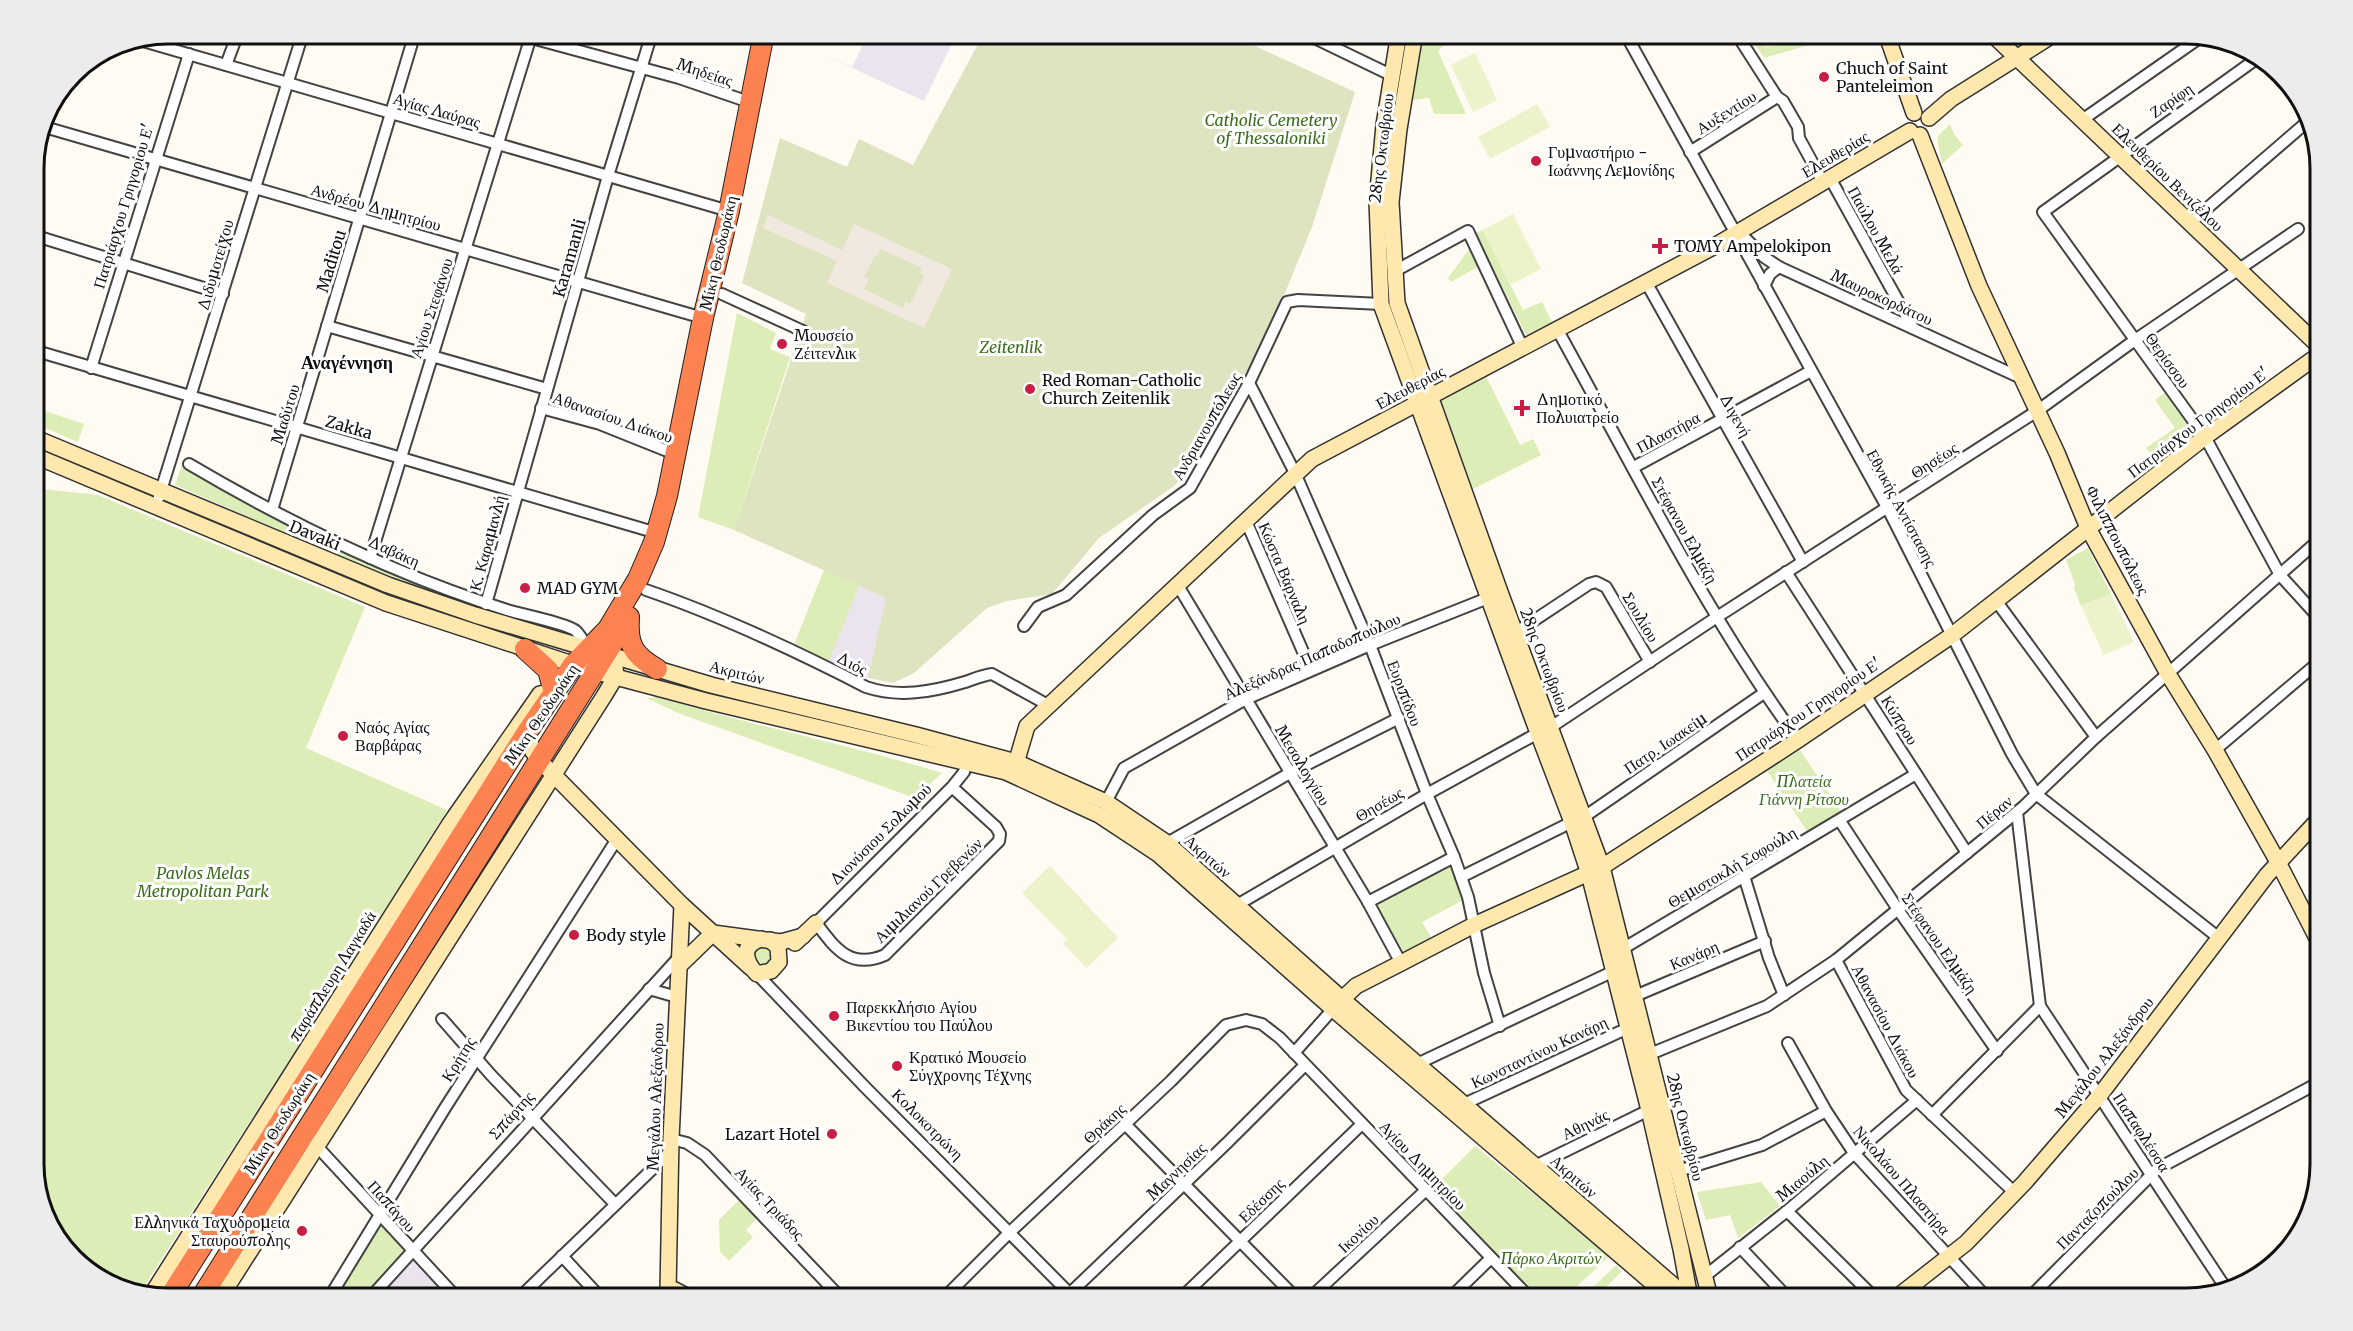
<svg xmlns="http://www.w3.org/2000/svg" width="2353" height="1331" viewBox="0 0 2353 1331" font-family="Merriweather,serif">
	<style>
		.industrial { fill: #ebe4ee }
		.green { fill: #ddedb8 }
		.cemetery { fill: #dfe4c0 }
		.pitch { fill: #ecf3cb }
		.plaza { fill: #f1e9df; fill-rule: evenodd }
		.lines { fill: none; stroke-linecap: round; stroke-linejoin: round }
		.street-casing { stroke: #434343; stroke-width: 14 }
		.secondary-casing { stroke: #323232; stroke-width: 18 }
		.highway-casing { stroke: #212121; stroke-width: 22 }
		.street { stroke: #fff; stroke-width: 10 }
		.secondary { stroke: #ffe8ad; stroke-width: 15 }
		.highway { stroke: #fd8252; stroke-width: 20 }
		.poi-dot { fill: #ca1d44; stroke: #fff; stroke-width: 2 }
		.labels { text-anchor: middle; stroke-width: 6; stroke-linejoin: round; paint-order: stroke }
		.poi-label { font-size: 16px; fill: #101010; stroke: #fff; text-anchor: start }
		.street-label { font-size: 16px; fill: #101010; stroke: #fff }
		.park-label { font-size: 16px; font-style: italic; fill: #3a6d1a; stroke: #fff }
		.neighbourhood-label { font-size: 18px; font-weight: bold; fill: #101010; stroke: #fff }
		.rim { fill: none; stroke: #101010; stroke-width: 3 }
	</style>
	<rect width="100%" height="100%" fill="#fffaf2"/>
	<g class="industrial">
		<path d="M 869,33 L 957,33 L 924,101 L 822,54 L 852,67 Z"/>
		<path d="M 824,570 L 887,598 L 868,678 L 794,645 Z"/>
		<path d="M 413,1260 L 448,1298 L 380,1298 Z"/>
	</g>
	<g class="green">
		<path d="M 1422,33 L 1455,33 L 1438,51 L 1466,114 L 1434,114 L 1429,98 L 1412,100 Z"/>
		<path d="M 1748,33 L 1850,33 L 1764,58 Z"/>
		<path d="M 1950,124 L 1954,134 L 1963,145 L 1942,164 L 1938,144 L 1938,136 Z"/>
		<path d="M 1483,230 L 1523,310 L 1542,302 L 1552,322 L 1526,335 L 1476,233 Z"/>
		<path d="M 1470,248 L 1479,266 L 1451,282 L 1448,278 Z"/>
		<path d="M 737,313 L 776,333 L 770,349 L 790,357 L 734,530 L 698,517 Z"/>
		<path d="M 1484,372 L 1520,445 L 1533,439 L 1541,455 L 1465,493 L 1433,398 Z"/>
		<path d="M 2166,392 L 2195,436 L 2158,463 L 2146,448 L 2175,428 L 2155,400 Z"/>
		<path d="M 33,407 L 84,424 L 78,442 L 33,423 Z"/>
		<path d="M 182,465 L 237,497 L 479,604 L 478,608 L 386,577 L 175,485 Z"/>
		<path d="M 33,488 L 98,495 L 365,607 L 306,748 L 447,810 L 335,989 L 141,1291 L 101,1280 L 56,1238 L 33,1172 Z"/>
		<path d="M 2088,548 L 2111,594 L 2081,606 L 2074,588 L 2075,584 L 2066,560 Z"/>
		<path d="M 824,570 L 859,586 L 829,661 L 794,645 Z"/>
		<path d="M 658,697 C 752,726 848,744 942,773 L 915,798 L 678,713 L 646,698 Z"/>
		<path d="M 1798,747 L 1842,813 L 1809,834 L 1765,768 Z"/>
		<path d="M 1453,860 L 1467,898 L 1422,922 L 1432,939 L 1400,955 L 1372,902 Z"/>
		<path d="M 763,942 L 777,957 L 760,970 L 749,952 Z"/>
		<path d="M 1475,1146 L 1610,1256 L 1564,1298 L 1536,1298 L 1431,1190 Z"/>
		<path d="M 1761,1182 L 1780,1206 L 1738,1238 L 1730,1215 L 1706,1220 L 1697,1192 Z"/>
		<path d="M 740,1199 L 758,1217 L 746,1230 L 753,1237 L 729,1261 L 720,1252 L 719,1220 Z"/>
		<path d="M 380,1214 L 413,1250 L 370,1298 L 329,1298 Z"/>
		<path d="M 1616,1265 L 1622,1271 L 1605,1288 L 1612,1298 L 1582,1298 Z"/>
	</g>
	<path class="cemetery" d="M 984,33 L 1227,33 L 1355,92 L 1312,227 L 1269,332 L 1189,469 L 1174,486 L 1099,538 L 1052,594 L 1007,601 L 987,608 L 914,673 L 893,683 L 868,678 L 886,598 L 734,530 L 806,314 L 742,283 L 780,138 L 847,167 L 859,139 L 913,165 Z"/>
	<g class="pitch">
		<path d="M 1761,33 L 1790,33 L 1792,40 L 1766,48 Z"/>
		<path d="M 1475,53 L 1497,100 L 1473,112 L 1451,65 Z"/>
		<path d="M 1537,104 L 1550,127 L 1490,159 L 1478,137 Z"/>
		<path d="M 1513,214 L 1541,269 L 1510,285 L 1483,230 Z"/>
		<path d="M 2111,594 L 2134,642 L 2104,655 L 2081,606 Z"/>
		<path d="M 1050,866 L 1118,938 L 1086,968 L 1063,943 L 1067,939 L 1022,893 Z"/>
	</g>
	<path class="plaza" d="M 768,215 L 842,250 L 854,224 L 952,269 L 924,328 L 827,283 L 837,261 L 763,228 ZM 881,249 L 922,268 L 920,273 L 924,276 L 910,304 L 905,302 L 903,308 L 864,289 L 869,279 L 864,277 L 875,255 L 878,256 Z"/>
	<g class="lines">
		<defs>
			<g id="street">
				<path d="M 513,33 L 679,78 L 749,102"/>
				<path d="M 1304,33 L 1391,75"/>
				<path d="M 1625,33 L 1888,509 L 2012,754 L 2036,794 L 2219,938"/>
				<path d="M 1736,33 L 1777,97 L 1783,101 L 1798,127 L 1799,138 L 1823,182"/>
				<path d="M 136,39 L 729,211"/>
				<path d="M 2259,57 L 2043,212 L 2205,437 L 2280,575 L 2320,619"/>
				<path d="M 226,65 L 238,33"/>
				<path d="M 2082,120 L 2201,37"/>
				<path d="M 41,126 L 703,318"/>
				<path d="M 1690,152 L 1777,97"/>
				<path d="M 1830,178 L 1913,328"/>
				<path d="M 2190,223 L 2307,122"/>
				<path d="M 1739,232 L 1764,257 L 1779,267 L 2021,378"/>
				<path d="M 33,235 L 223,294"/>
				<path d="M 1395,271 L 1468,231 L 1522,346"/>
				<path d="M 1646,282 L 1803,562"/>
				<path d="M 1764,286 L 1770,274 L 1779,267"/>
				<path d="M 722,294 L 805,332"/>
				<path d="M 327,326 L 547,389"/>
				<path d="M 1557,329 C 1633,466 1705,612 1798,740"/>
				<path d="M 33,350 L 657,533"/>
				<path d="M 91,368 L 189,54"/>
				<path d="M 1249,383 L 1295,473 L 1370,645 L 1427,794 L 1454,857 L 1468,897 L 1484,973 L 1500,1026"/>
				<path d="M 541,408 L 600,424 L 675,454"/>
				<path d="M 189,464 C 289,523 396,575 507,610 C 520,614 569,624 576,631 C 581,636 585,644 589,650"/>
				<path d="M 1634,467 L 1811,371"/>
				<path d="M 159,497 L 303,33"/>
				<path d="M 272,510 L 415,33"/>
				<path d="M 1246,521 L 1311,670"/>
				<path d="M 370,558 L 532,33"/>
				<path d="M 1786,572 L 1967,853"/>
				<path d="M 1177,584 L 1368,902 L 1401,963"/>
				<path d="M 646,590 C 722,616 794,650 866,687 C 898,698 932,692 965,682 C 974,679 983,675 992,674 L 1048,705"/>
				<path d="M 1997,602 L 2096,737"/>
				<path d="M 486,604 L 608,176 L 652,33"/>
				<path d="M 1024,626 L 1038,607 L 1066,595 L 1153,515 L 1190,488 L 1249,383 L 1287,302 L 1298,300 L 1381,304"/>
				<path d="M 1515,633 L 1589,584 L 1596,582 L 1606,587 L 1650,662"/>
				<path d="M 1551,727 L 1717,617 L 2037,411 L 2135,340 L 2298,229"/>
				<path d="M 2215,750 L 2320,661"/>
				<path d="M 952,787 L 996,827 L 1000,834 L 999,841 L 885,955 C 850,970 835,948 816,923 L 952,787 L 964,772 L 968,758"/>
				<path d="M 1106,802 L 1124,768 L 1246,699 L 1370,645 L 1488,598"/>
				<path d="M 2017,812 L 2040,1006 L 2225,1287"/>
				<path d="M 1584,817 L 1764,693"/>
				<path d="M 1840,821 L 1899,911 L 1997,1051"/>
				<path d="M 1167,843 L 1290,773 L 1399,718"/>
				<path d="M 1744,876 L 1769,958 L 1784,995"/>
				<path d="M 1461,877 L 1572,822"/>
				<path d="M 1368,902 L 1454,857"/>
				<path d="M 1237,905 L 1427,794 L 1538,733"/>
				<path d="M 1624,948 L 1916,774"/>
				<path d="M 1836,960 L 1906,1090 L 2015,1193"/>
				<path d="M 757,974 L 864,1086 L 1074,1298"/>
				<path d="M 649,989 L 677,997"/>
				<path d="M 1635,996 L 1765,941"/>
				<path d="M 442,1019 L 491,1075 L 615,1204"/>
				<path d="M 1788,1043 L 1826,1111 L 1854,1153 L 1987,1298"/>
				<path d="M 1294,1053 L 1333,1009"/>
				<path d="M 1650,1054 L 1767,1006 L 1836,960 L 2023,807 L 2096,737 L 2320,539"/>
				<path d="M 1417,1064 L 1614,971"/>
				<path d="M 1464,1104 L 1628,1028"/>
				<path d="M 1932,1115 L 2040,1006"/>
				<path d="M 1125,1124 L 1296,1298"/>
				<path d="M 671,1139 L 687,1143 L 705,1155 L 841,1298"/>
				<path d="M 313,1142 L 457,1298"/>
				<path d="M 1535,1166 L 1649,1110"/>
				<path d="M 1678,1171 L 1762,1145 L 1826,1111"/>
				<path d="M 1787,1211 L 1875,1298"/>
				<path d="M 1740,1247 L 1788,1298"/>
				<path d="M 562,1256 L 601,1298"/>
				<path d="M 1705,1276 L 1787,1211 L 1917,1100"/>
				<path d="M 2250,1280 L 2254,1278"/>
				<path d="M 1066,1297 L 1228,1142 L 1305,1065"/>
				<path d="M 329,1298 L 445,1108 L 617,839"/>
				<path d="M 370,1298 L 679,957"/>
				<path d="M 519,1298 L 671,1151"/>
				<path d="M 944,1298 L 1010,1232 L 1171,1081 L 1226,1025 L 1246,1020 L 1262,1024 L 1280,1038 L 1530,1298"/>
				<path d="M 1181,1298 L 1362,1124"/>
				<path d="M 1310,1298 L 1426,1190"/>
				<path d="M 1450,1298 L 1491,1258"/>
				<path d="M 2029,1298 L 2157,1169 L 2320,1082"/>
			</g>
			<g id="secondary">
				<path d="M 1399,33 L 1384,125 L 1377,201 L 1381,304 L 1538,733 L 1572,822 L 1589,874 L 1649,1110 L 1681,1249 L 1690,1298"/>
				<path d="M 1415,33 L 1399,129 L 1391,202 L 1397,303 L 1500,592 L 1602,867 L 1710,1298"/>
				<path d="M 1886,33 L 1914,113"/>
				<path d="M 1991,33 L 2320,347"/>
				<path d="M 1929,118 L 1951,99 L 2056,33"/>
				<path d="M 1920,135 L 1979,286 L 2057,453 L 2088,528 L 2168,674 L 2215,750 L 2278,862 L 2320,944"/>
				<path d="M 33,437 L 388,585 L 475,615 L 711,685 L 916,735 L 1016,762 L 1106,802 L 1167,843 L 1342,999 L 1688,1298"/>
				<path d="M 33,455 L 386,603 L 597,672 L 706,701 L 1006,772 L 1099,815 L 1158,854 L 1333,1009 L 1670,1298"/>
				<path d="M 527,732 L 533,752 L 540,761 L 682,905 L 750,967"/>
				<path d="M 1014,770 L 1027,726 L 1312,459 L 1713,247 L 1910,131"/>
				<path d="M 713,933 L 781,942 L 803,936"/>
				<path d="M 761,939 C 740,945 745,962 757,974 L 771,971 L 779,962 L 778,947 L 770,940"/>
				<path d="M 795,943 L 816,923"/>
				<path d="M 679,966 L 713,933"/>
				<path d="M 1335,1006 L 1356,986 L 1401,963 L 1474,925 L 1602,867 L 1798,740 L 1951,636 L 2205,437 L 2320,354"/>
				<path d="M 668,1291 L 671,1139 L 682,905"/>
				<path d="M 152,1294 L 449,825 L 540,694 L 554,692"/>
				<path d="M 220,1298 L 604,696 L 616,676 L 615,667"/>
				<path d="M 663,1298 L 668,1291 L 675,1290 L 690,1298"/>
				<path d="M 1896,1298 L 1966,1243 L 2025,1182 L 2100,1095 L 2267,875 L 2320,818"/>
			</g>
			<g id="highway">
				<path d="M 629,617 C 627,645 633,655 657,669"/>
				<path d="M 525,649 L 548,670 L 554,692"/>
				<path d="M 169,1298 L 527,732 L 573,665 L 608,629 L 638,579 L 654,542 L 667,496 L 703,318 L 729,211 L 764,33"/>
				<path d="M 201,1298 L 626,622"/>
			</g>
		</defs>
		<use href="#street" class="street-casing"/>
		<use href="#secondary" class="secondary-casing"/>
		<use href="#highway" class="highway-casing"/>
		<use href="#street" class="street"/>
		<use href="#secondary" class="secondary"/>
		<use href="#highway" class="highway"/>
	</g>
	<g class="poi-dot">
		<circle cx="1824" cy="77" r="6"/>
		<circle cx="1536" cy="161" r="6"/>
		<path d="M1657 237h6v6h6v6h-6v6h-6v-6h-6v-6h6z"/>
		<circle cx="782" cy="344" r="6"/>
		<circle cx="1030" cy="389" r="6"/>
		<path d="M1519 399h6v6h6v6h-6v6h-6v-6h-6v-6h6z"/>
		<circle cx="525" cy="588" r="6"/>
		<circle cx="343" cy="736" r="6"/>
		<circle cx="574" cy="935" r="6"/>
		<circle cx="834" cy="1016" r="6"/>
		<circle cx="897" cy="1066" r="6"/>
		<circle cx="832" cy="1134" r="6"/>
		<circle cx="302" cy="1231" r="6"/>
	</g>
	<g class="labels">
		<g class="poi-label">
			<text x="1836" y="74">Chuch of Saint<tspan x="1836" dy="18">Panteleimon</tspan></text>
			<text x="1548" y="158">Γυμναστήριο -<tspan x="1548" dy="18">Ιωάννης Λεμονίδης</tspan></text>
			<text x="1674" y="252">TOMY Ampelokipon</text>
			<text x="794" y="341">Μουσείο<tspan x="794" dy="18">Ζέιτενλικ</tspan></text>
			<text x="1042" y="386">Red Roman-Catholic<tspan x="1042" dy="18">Church Zeitenlik</tspan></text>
			<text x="1536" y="405">Δημοτικό<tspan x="1536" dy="18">Πολυιατρείο</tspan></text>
			<text x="537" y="594">MAD GYM</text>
			<text x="355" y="733">Ναός Αγίας<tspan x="355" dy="18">Βαρβάρας</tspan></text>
			<text x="586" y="941">Body style</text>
			<text x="846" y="1013">Παρεκκλήσιο Αγίου<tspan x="846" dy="18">Βικεντίου του Παύλου</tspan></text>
			<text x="909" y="1063">Κρατικό Μουσείο<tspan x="909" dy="18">Σύγχρονης Τέχνης</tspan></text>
			<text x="820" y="1140" text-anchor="end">Lazart Hotel</text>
			<text x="290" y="1228" text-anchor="end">Ελληνικά Ταχυδρομεία<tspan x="290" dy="18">Σταυρούπολης</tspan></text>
		</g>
		<g class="street-label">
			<text transform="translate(705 72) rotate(18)" y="6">Μηδείας</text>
			<text transform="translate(2171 100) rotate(-35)" y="6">Ζαρίφη</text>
			<text transform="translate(437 110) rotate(16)" y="6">Αγίας Λαύρας</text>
			<text transform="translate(1726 112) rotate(-32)" y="6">Αυξεντίου</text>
			<text transform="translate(1381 148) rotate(-83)" y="6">28ης Οκτωβρίου</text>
			<text transform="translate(1835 154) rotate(-31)" y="6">Ελευθερίας</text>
			<text transform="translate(2168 177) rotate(44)" y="6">Ελευθερίου Βενιζέλου</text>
			<text transform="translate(123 206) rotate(-73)" y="6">Πατριάρχου Γρηγορίου Ε'</text>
			<text transform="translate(376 207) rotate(16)" y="6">Ανδρέου Δημητρίου</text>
			<text transform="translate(1876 230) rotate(61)" y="6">Παύλου Μελά</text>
			<text transform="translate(718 253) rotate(-77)" y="6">Μίκη Θεοδωράκη</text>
			<text transform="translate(569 258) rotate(-74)" y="6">Karamanli</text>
			<text transform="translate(331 261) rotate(-73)" y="6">Maditou</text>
			<text transform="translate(215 265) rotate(-74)" y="6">Διδυμοτείχου</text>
			<text transform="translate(1882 297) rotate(25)" y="6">Μαυροκορδάτου</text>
			<text transform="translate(431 308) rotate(-72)" y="6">Αγίου Στεφάνου</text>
			<text transform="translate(2168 360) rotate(54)" y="6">Θερίσσου</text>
			<text transform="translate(1410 387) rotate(-28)" y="6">Ελευθερίας</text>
			<text transform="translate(285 414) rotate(-73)" y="6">Μαδύτου</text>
			<text transform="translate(1736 415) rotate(61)" y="6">Διγενή</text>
			<text transform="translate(613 417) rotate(19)" y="6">Αθανασίου Διάκου</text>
			<text transform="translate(2198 422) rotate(-37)" y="6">Πατριάρχου Γρηγορίου Ε'</text>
			<text transform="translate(1206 426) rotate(-60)" y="6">Ανδριανουπόλεως</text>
			<text transform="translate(349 427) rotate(16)" y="6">Zakka</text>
			<text transform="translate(1668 432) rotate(-28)" y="6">Πλαστήρα</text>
			<text transform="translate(1934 460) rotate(-33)" y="6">Θησέως</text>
			<text transform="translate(1902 508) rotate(62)" y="6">Εθνικής Αντίστασης</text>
			<text transform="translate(1685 530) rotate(61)" y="6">Στέφανου Ελμάζη</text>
			<text transform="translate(315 535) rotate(22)" y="6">Davaki</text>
			<text transform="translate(2118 540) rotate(63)" y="6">Φιλιππουπόλεως</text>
			<text transform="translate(487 543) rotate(-75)" y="6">Κ. Καραμανλή</text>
			<text transform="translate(394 551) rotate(24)" y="6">Δαβάκη</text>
			<text transform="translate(1285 573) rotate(67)" y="6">Κώστα Βάρναλη</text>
			<text transform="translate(1641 617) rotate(59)" y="6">Σουλίου</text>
			<text transform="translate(1312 656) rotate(-24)" y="6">Αλεξάνδρας Παπαδοπούλου</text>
			<text transform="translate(1545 660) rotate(69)" y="6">28ης Οκτωβρίου</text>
			<text transform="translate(852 663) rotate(27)" y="6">Διός</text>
			<text transform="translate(737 672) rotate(14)" y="6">Ακριτών</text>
			<text transform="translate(1405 693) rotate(69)" y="6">Ευριπίδου</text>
			<text transform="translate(1808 709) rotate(-34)" y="6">Πατριάρχου Γρηγορίου Ε'</text>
			<text transform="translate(541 714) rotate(-56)" y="6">Μίκη Θεοδωράκη</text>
			<text transform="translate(1900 720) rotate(58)" y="6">Κύπρου</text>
			<text transform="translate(1665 743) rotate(-34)" y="6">Πατρ. Ιωακείμ</text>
			<text transform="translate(1303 765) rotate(59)" y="6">Μεσολογγίου</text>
			<text transform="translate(1379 804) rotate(-30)" y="6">Θησέως</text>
			<text transform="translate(1994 812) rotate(-40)" y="6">Πέραν</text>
			<text transform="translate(880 834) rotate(-45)" y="6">Διονύσιου Σολωμού</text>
			<text transform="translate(1208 856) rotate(41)" y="6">Ακριτών</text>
			<text transform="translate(1732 867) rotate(-30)" y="6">Θεμιστοκλή Σοφούλη</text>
			<text transform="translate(928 890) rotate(-44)" y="6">Αιμιλιανού Γρεβενών</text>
			<text transform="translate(1940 943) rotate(55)" y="6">Στέφανου Ελμάζη</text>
			<text transform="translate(1694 955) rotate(-23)" y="6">Κανάρη</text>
			<text transform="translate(332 976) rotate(-58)" y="6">παράπλευρη Λαγκαδά</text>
			<text transform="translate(1886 1021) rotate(62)" y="6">Αθανασίου Διάκου</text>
			<text transform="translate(1539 1052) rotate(-25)" y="6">Κωνσταντίνου Κανάρη</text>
			<text transform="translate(2104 1057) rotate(-52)" y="6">Μεγάλου Αλεξάνδρου</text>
			<text transform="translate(458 1059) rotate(-58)" y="6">Κρήτης</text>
			<text transform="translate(655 1097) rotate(-88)" y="6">Μεγάλου Αλεξάνδρου</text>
			<text transform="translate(511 1115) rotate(-48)" y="6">Σπάρτης</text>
			<text transform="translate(279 1123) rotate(-58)" y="6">Μίκη Θεοδωράκη</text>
			<text transform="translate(1104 1123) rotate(-43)" y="6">Θράκης</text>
			<text transform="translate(928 1124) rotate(45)" y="6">Κολοκοτρώνη</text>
			<text transform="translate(1585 1124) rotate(-26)" y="6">Αθηνάς</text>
			<text transform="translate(1686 1127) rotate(76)" y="6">28ης Οκτωβρίου</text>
			<text transform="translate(2142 1132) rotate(57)" y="6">Παπαφλέσσα</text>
			<text transform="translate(1423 1165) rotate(46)" y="6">Αγίου Δημητρίου</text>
			<text transform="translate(1176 1171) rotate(-44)" y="6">Μαγνησίας</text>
			<text transform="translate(1574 1176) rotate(41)" y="6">Ακριτών</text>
			<text transform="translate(1802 1178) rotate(-40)" y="6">Μιαούλη</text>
			<text transform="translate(1902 1180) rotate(49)" y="6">Νικολάου Πλαστήρα</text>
			<text transform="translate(1261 1200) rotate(-44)" y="6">Εδέσσης</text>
			<text transform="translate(770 1203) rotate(47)" y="6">Αγίας Τριάδος</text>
			<text transform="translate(392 1206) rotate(48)" y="6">Παπάγου</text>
			<text transform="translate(2097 1208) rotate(-45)" y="6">Πανταζοπούλου</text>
			<text transform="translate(1358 1233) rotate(-43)" y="6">Ικονίου</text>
		</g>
		<g class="park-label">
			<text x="1271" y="126">Catholic Cemetery<tspan x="1271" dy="18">of Thessaloniki</tspan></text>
			<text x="1011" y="353">Zeitenlik</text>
			<text x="1804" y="787">Πλατεία<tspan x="1804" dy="18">Γιάννη Ρίτσου</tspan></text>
			<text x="203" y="879">Pavlos Melas<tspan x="203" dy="18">Metropolitan Park</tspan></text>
			<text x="1551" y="1264">Πάρκο Ακριτών</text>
		</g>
		<g class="neighbourhood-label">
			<text x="347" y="369">Αναγέννηση</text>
		</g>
	</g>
	<path d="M0 0H2353V1331H0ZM168 44H2186A124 124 0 0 1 2310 168V1164A124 124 0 0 1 2186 1288H168A124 124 0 0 1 44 1164V168A124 124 0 0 1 168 44Z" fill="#ececec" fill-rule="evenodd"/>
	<path class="rim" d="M168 44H2186A124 124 0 0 1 2310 168V1164A124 124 0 0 1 2186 1288H168A124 124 0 0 1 44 1164V168A124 124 0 0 1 168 44Z"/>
</svg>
